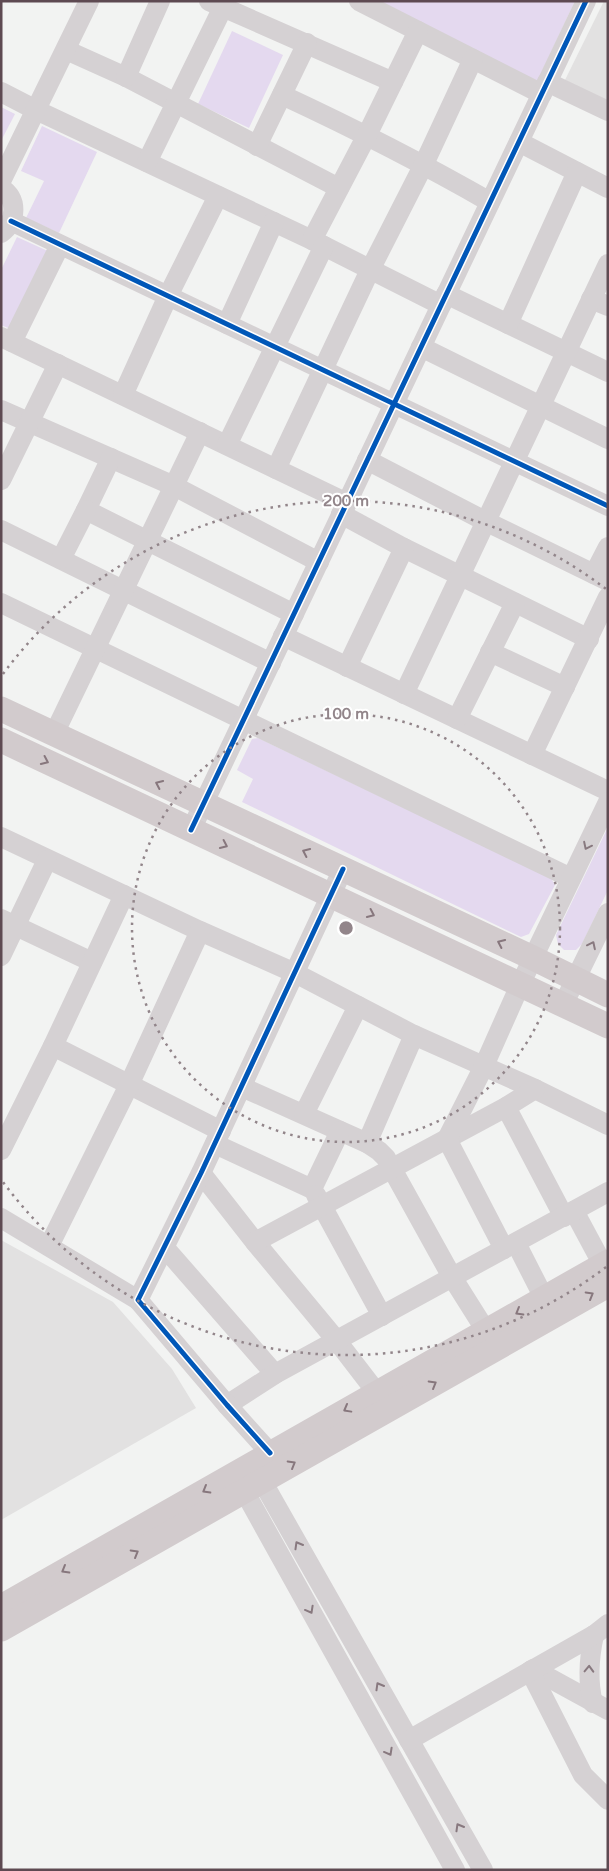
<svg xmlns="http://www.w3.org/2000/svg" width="609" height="1871" viewBox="0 0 609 1871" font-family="'Varela Round',sans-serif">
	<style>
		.education { fill: #e2e1e1 }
		.green { fill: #e4d9ef }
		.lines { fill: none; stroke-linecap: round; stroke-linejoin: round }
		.minor { stroke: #d5d1d3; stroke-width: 20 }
		.major { stroke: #d2cbcd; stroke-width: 25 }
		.cycleway-casing { stroke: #fff; stroke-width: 8 }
		.cycleway { stroke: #0057b8; stroke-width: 5 }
		.oneway { stroke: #87777d }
		.oneway2 { stroke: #88797f }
		.ring { fill: none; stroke: #92858a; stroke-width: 2.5; stroke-dasharray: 2.5 5 }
		.centre { fill: #92858a; stroke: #fff; stroke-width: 2.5 }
		.ring-label { font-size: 15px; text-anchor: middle; font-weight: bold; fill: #92858a; stroke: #fff; stroke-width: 4; stroke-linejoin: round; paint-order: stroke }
	</style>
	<rect width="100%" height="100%" fill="#f2f3f2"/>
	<g class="education">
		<path d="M 604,1 L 608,1 L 608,101 L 565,80 Z"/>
		<path d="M 1,1240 L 113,1302 L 172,1369 L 196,1408 L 1,1520 Z"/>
	</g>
	<g class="green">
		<path d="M 374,1 L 575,1 L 537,82 Z"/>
		<path d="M 232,31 L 283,55 L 249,128 L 198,104 Z"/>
		<path d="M 1,107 L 15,114 L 1,141 Z"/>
		<path d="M 42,126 L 97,152 L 59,233 L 26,218 L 44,181 L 21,171 Z"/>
		<path d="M 17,237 L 50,252 L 13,330 L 1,325 L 1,270 Z"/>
		<path d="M 258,738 L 551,878 L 555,885 L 529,934 L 521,937 L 242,802 L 253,779 L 237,770 L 252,739 Z"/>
		<path d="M 608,827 L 608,890 L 582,944 L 576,950 L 564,950 L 558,944 L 556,935 Z"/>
	</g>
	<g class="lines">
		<g class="minor">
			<path d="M 209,1 L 393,82"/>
			<path d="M 359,1 L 542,94"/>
			<path d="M 66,50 L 126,77 L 339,188"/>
			<path d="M 126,77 L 160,1"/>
			<path d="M 547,82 L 608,111"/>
			<path d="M 1,92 L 36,110 L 312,240 L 441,305"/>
			<path d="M 282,95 C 353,128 422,163 490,202"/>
			<path d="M 519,142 L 608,188"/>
			<path d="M 257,146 L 307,43"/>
			<path d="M 147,162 L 226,1"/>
			<path d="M 1,181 L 89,1"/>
			<path d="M 1,188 C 18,199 17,221 1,233"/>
			<path d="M 11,221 L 608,506"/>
			<path d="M 312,240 L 367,135 L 418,31"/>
			<path d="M 446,294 L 608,372"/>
			<path d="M 591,299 L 608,306"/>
			<path d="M 227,324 L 274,222"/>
			<path d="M 508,324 L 577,172"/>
			<path d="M 1,337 L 347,503"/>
			<path d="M 12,342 L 60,245"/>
			<path d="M 421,347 L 608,439"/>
			<path d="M 123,395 L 168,296 L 218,196"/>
			<path d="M 1,410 L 174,486 L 319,562"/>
			<path d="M 227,445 L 324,246"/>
			<path d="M 111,458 L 86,510 L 294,614"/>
			<path d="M 367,460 L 485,521 L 608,581"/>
			<path d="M 276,469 L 370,270 L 424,164 L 473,59"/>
			<path d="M 1,480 L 58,364"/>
			<path d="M 341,514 L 404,548 L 589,639"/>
			<path d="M 1,530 L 271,663"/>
			<path d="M 61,559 L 86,510"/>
			<path d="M 594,574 L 608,547"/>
			<path d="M 1,603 L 571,878"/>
			<path d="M 283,636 L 608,791"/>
			<path d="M 490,652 L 565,687"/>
			<path d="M 347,667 L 404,548"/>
			<path d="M 404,694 L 608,264"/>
			<path d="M 457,719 L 515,603"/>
			<path d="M 54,734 L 200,432"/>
			<path d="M 532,755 L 608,597"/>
			<path d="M 191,830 L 586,1"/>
			<path d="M 1,837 L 200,931 L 295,973 L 414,1035 L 535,1089 L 608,1125"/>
			<path d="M 1,919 L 92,962"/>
			<path d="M 1,956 L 47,860"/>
			<path d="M 563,1005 L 608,913"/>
			<path d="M 53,1046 L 221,1131"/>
			<path d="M 242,1087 L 367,1143 L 379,1151 L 386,1158 L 452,1277 L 486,1331"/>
			<path d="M 506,1107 L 564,1217"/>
			<path d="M 304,1114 L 358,1006"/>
			<path d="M 367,1143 L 414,1035"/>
			<path d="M 215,1144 L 312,1189 L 340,1131"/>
			<path d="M 1,1150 L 53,1046 L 124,895"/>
			<path d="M 201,1173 L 255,1242 L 337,1341 L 377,1393"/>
			<path d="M 316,1195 L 382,1316"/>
			<path d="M 574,1211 L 603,1265"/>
			<path d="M 1,1218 L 138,1300"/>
			<path d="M 255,1242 L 506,1107 L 535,1089"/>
			<path d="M 516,1243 L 544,1298"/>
			<path d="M 49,1246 L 129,1085 L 200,931"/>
			<path d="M 165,1248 L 275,1374"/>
			<path d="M 504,1249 L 447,1139 L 484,1066 L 520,985 L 608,802"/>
			<path d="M 227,1405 L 275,1374 L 608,1192"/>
			<path d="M 270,1453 L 227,1405 L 138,1300 L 201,1173 L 343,869"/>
			<path d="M 237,1478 L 455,1870"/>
			<path d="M 262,1481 L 483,1870"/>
			<path d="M 533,1669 L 608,1710"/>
			<path d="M 530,1671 L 583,1775 L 608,1800"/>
			<path d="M 593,1703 C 587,1680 589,1658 594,1635"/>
			<path d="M 409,1740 L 594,1635 L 608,1624"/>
		</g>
		<g class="major">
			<path d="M 1,709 L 533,958 L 608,995"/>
			<path d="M 1,740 L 608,1026"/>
			<path d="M 1,1607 L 608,1262"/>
			<path d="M 1,1629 L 608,1285"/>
		</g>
		<defs>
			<g id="cycleway">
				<path d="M 11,221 L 608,506"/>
				<path d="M 191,830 L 586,1"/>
				<path d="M 270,1453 L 227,1405 L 138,1300 L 201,1173 L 343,869"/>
			</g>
		</defs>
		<use href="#cycleway" class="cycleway-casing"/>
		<use href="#cycleway" class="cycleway"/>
	</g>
	<defs><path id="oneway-chevron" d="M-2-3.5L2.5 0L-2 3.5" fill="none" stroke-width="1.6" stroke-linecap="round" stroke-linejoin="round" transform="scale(1.25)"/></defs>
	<g class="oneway">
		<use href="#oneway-chevron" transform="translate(45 761) rotate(25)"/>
		<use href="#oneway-chevron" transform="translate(159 784) rotate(-155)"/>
		<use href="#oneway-chevron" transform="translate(224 845) rotate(25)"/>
		<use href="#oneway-chevron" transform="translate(306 852) rotate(-155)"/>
		<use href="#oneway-chevron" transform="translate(371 914) rotate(25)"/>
		<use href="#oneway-chevron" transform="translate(501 943) rotate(-155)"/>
		<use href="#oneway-chevron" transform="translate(590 1295) rotate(-30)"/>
		<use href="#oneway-chevron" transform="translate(519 1312) rotate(150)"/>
		<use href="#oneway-chevron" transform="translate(433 1384) rotate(-30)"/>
		<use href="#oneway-chevron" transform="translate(347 1409) rotate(151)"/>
		<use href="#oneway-chevron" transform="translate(292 1464) rotate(-30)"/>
		<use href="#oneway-chevron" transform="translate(206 1490) rotate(150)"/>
		<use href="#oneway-chevron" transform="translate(135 1553) rotate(-30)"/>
		<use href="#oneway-chevron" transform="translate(65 1570) rotate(150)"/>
	</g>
	<g class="oneway2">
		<use href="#oneway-chevron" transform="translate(587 846) rotate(116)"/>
		<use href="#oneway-chevron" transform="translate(592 945) rotate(-64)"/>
		<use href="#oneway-chevron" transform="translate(298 1545) rotate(-120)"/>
		<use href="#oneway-chevron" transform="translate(310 1610) rotate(61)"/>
		<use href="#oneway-chevron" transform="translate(589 1669) rotate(-88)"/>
		<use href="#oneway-chevron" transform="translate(379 1686) rotate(-120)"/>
		<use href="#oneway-chevron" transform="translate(389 1752) rotate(61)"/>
		<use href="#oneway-chevron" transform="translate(459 1827) rotate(-120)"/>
	</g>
	<g class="ring">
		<circle cx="346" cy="928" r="214"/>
		<path d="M606 1267A427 427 0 0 1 3 1182M3 674A427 427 0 0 1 606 589"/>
	</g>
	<circle cx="346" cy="928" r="8" class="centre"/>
	<g class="ring-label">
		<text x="346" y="506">200 m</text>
		<text x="346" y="719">100 m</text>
	</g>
	<rect width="609" height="1871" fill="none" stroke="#5e4a52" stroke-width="5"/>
</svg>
